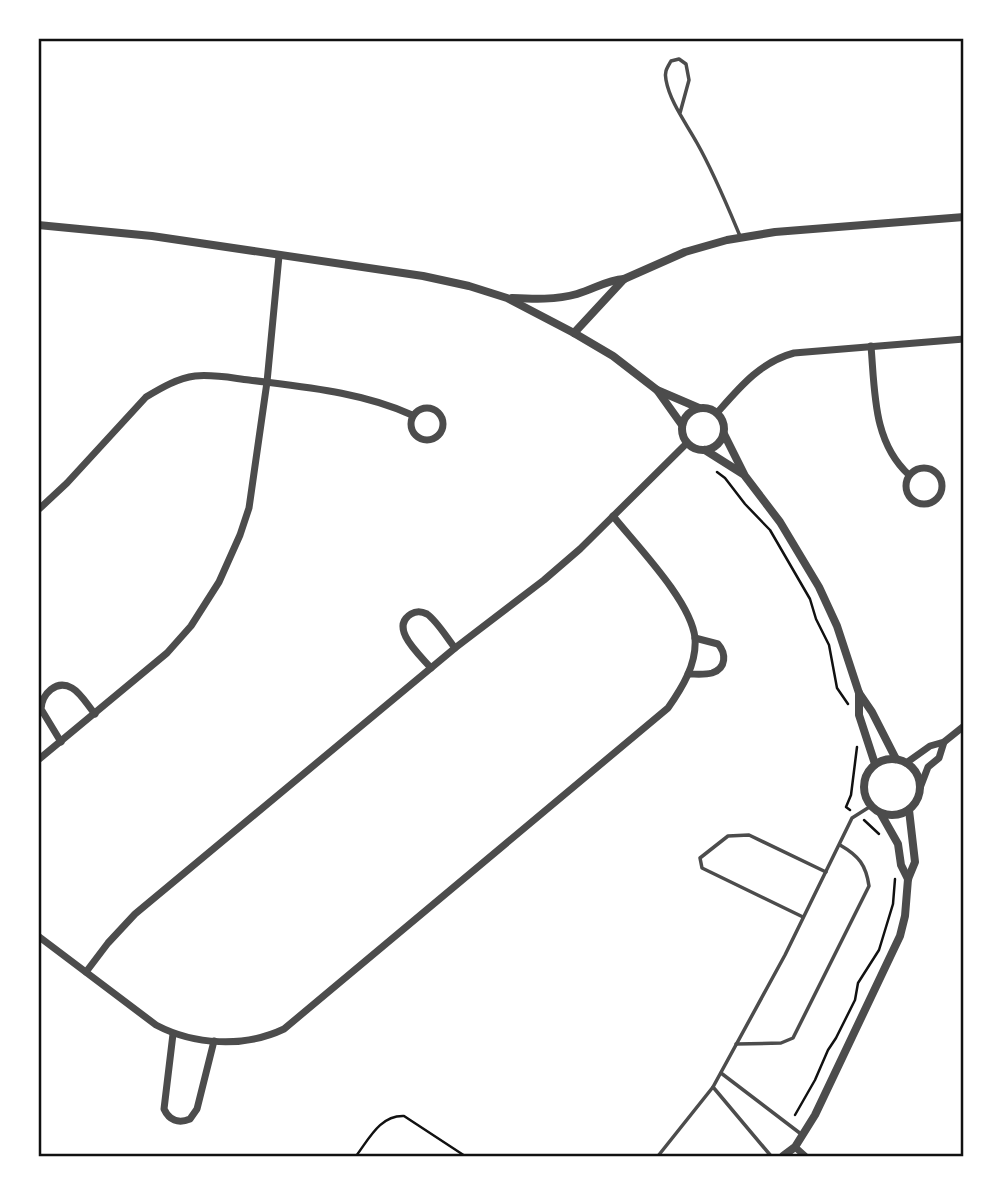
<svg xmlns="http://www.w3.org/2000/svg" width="1002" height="1195" viewBox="0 0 1002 1195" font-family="'Archivo Narrow',sans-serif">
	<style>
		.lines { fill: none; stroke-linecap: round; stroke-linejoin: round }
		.path { stroke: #111; stroke-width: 2.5 }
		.service { stroke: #4c4c4c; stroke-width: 3.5 }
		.minor { stroke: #4c4c4c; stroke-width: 7 }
		.tertiary { stroke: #4c4c4c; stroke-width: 8 }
		.neatline { fill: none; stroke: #111; stroke-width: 2.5 }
	</style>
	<rect width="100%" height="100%" fill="#fff"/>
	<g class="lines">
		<g class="path">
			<path d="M 717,472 L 725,478 L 745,504 L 770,530 L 810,599 L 816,619 L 829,645 L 837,688 L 848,704"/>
			<path d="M 850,810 L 846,807 L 851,795 L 857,747"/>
			<path d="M 864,820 L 879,834"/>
			<path d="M 795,1115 L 815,1080 L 828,1050 L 836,1038 L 855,1000 L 858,983 L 879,950 L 893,904 L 895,879"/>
			<path d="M 356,1156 C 369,1139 380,1115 404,1116 L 465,1156"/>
		</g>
		<g class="service">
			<path d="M 680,113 L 689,80 L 686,64 L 679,59 L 671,61 C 667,68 664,72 666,80 C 670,102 686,123 697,143 C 714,173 727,205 740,236"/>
			<path d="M 803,917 L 702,868 L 700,858 L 728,836 L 749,835 L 826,872"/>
			<path d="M 736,1044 L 781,1043 L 793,1038 L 869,886 C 866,865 859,856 840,845"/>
			<path d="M 721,1073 L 801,1134"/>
			<path d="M 713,1087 L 771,1156"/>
			<path d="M 658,1156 L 713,1087 L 785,955 L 852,818 L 871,806"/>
		</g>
		<g class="minor">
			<path d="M 871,346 C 875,393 873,442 909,475"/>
			<circle cx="427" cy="424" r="16"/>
			<path d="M 717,413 C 739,388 760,362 794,353 L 964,339"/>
			<circle cx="924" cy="486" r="18"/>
			<path d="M 38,510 L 67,483 L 146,397 C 161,388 178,378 195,376 C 213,374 232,378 249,380 C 304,387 362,392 412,415"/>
			<path d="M 431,668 C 421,656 388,628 411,614 C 416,611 421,611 427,614 C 437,621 447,638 455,648"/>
			<path d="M 688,674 C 696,674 705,675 712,673 C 727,668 726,653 718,644 L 695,638"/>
			<path d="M 61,742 L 41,709 C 42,694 56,679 72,688 C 81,693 88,706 95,714"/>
			<path d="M 38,760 L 167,653 L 191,626 L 219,582 L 240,535 L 249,508 L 267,382 L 279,256"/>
			<path d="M 906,763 L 930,746 L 944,742 L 964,726"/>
			<path d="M 920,788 L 928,767 L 939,758 L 944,742"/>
			<path d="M 38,936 L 156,1025 C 194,1045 244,1048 284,1029 L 668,708 C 682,688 697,664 695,638 C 691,601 637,546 613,516"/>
			<path d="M 86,972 L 108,943 L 135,914 L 455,648 L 544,580 L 580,549 L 687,443"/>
			<path d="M 173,1034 L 164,1109 C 169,1120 178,1124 190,1119 L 197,1109 L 214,1041"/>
			<path d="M 795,1147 L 805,1156"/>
		</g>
		<g class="tertiary">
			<path d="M 38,225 L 152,236 L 423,276 L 469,286 L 507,298 L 574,333 L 613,356 L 657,390 L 699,408"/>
			<path d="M 512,298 C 533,299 556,300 577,294 C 594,289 607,280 624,279"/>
			<path d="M 574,333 L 624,279 L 685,252 L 727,240 L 775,232 L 964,217"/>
			<path d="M 657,390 L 682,425"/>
			<circle cx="703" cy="429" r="21"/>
			<path d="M 724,434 L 745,476 L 780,522 L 819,587 L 837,626 L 859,693 L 872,712 L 896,759"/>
			<path d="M 705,450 L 743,474"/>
			<path d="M 859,693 L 859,715 L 875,764"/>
			<circle cx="892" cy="787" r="28"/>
			<path d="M 881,814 L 898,844 L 901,865 L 908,879"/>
			<path d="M 783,1156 L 795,1147 L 815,1115 L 900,936 L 905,916 L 908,879 L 915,862 L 909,810"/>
		</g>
	</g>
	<rect width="1002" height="1195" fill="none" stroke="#ffffff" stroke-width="80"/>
	<rect x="40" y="40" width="922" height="1115" class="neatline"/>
</svg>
